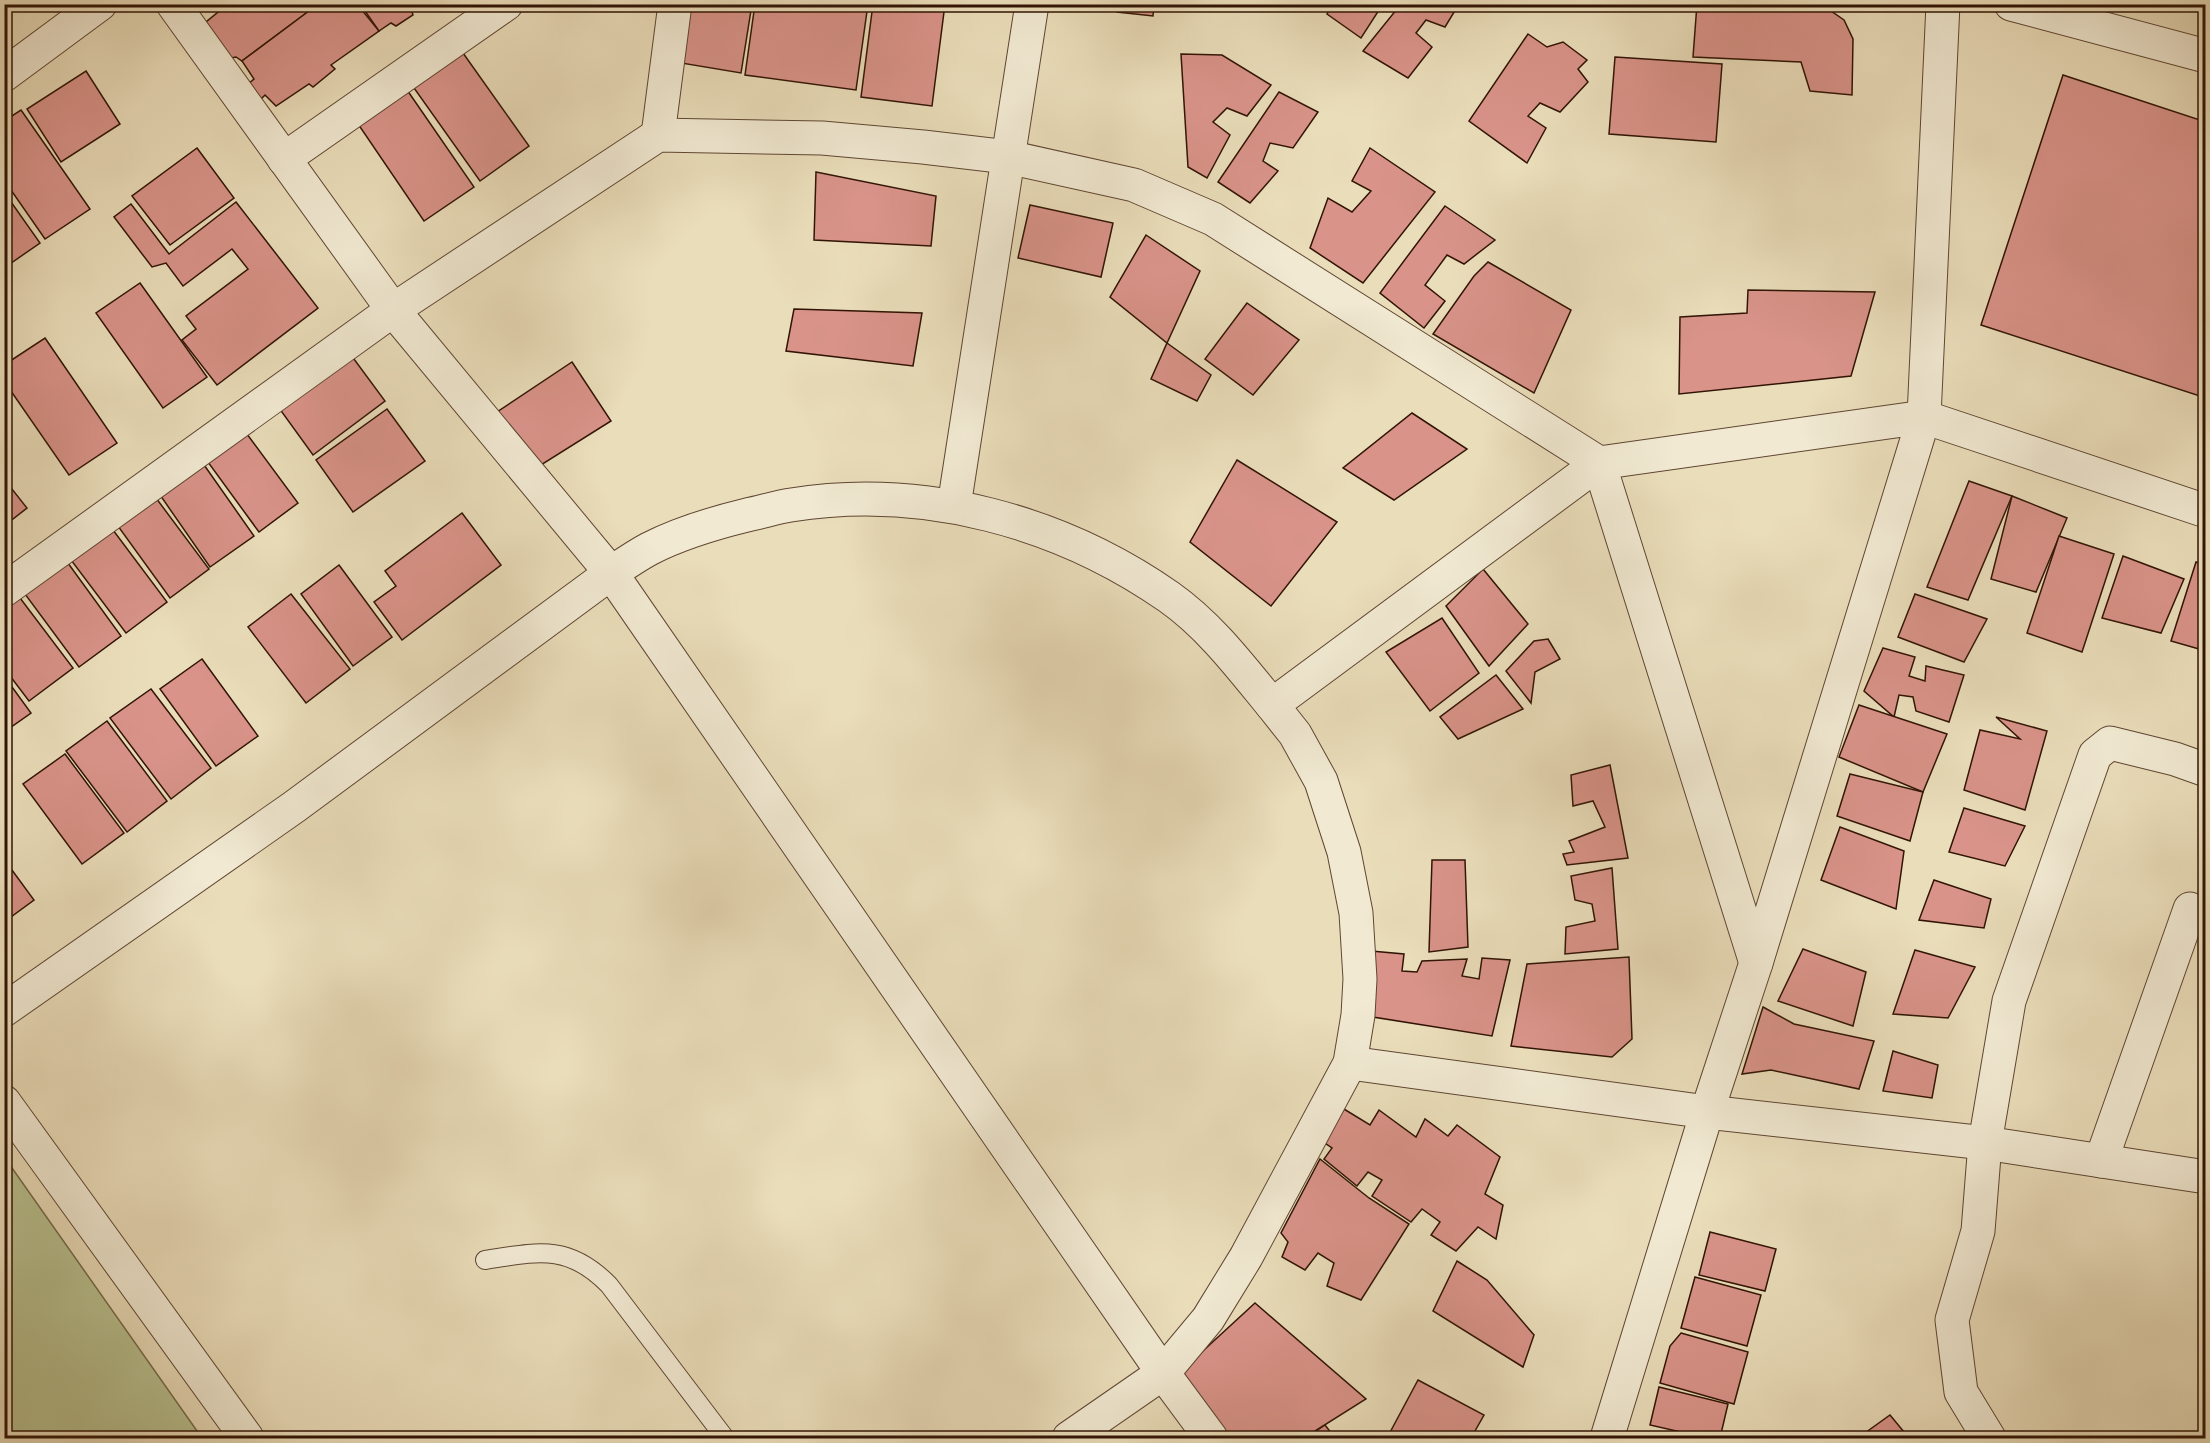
<svg xmlns="http://www.w3.org/2000/svg" width="2210" height="1443" viewBox="0 0 2210 1443" font-family="Cardo,serif">
	<style>
		.green { fill: #b8c08f; stroke: #746a4a; stroke-width: 1.5 }
		.building { fill: #d99389; stroke: #311405; stroke-width: 1.5 }
		.lines { fill: none; stroke-linecap: round; stroke-linejoin: round }
		.service-casing { stroke: #5f4632; stroke-width: 20 }
		.minor-casing { stroke: #5f4632; stroke-width: 35 }
		.tertiary-casing { stroke: #5f4632; stroke-width: 35 }
		.service { stroke: #f1e9d2; stroke-width: 18 }
		.minor { stroke: #f1e9d2; stroke-width: 33 }
		.tertiary { stroke: #f1e9d2; stroke-width: 33 }
	</style>
	<rect width="100%" height="100%" fill="#eaddba"/>
	<filter id="stains"><feTurbulence type="fractalNoise" baseFrequency=".00333" numOctaves="4"/><feColorMatrix values="0 0 0 0 .2 0 0 0 0 .09 0 0 0 0 .02 0 0 0 .5 -.17"/></filter>
	<radialGradient id="worn" r=".72"><stop offset=".6" stop-color="#630" stop-opacity="0"/><stop offset="1" stop-color="#630" stop-opacity=".3"/></radialGradient>
	<path class="green" d="M 5,1158 L 202,1438 L 5,1438 Z"/>
	<g class="building">
		<path d="M 228,4 L 310,4 L 313,8 L 242,61 L 236,57 L 231,58 L 206,22 Z"/>
		<path d="M 327,4 L 357,4 L 379,31 L 331,65 L 335,69 L 313,87 L 309,84 L 276,106 L 265,95 L 259,101 L 248,84 L 254,79 L 242,61 L 317,5 L 321,9 Z"/>
		<path d="M 360,4 L 415,4 L 411,9 L 413,15 L 396,26 L 391,23 L 379,31 Z"/>
		<path d="M 678,4 L 752,4 L 741,73 L 669,61 Z"/>
		<path d="M 755,4 L 868,4 L 856,90 L 745,75 Z"/>
		<path d="M 873,4 L 945,4 L 932,106 L 861,97 Z"/>
		<path d="M 1116,4 L 1154,4 L 1153,16 L 1117,12 Z"/>
		<path d="M 1332,4 L 1377,4 L 1381,7 L 1361,38 L 1327,14 Z"/>
		<path d="M 1401,4 L 1459,4 L 1445,27 L 1426,20 L 1416,33 L 1432,47 L 1408,78 L 1363,51 Z"/>
		<path d="M 1697,4 L 1803,4 L 1828,9 L 1844,20 L 1853,39 L 1852,95 L 1810,91 L 1801,62 L 1693,57 Z"/>
		<path d="M 1528,34 L 1547,47 L 1563,42 L 1587,60 L 1578,69 L 1588,82 L 1560,112 L 1540,103 L 1528,116 L 1546,128 L 1527,163 L 1469,121 Z"/>
		<path d="M 463,53 L 529,146 L 480,181 L 414,88 Z"/>
		<path d="M 1181,54 L 1222,55 L 1271,85 L 1247,116 L 1227,108 L 1213,122 L 1230,135 L 1207,178 L 1188,167 Z"/>
		<path d="M 1615,57 L 1722,64 L 1716,142 L 1609,134 Z"/>
		<path d="M 86,71 L 120,124 L 61,162 L 27,109 Z"/>
		<path d="M 2063,75 L 2206,122 L 2206,398 L 1981,325 Z"/>
		<path d="M 405,87 L 474,187 L 424,221 L 356,121 Z"/>
		<path d="M 1279,92 L 1318,112 L 1293,148 L 1270,143 L 1263,161 L 1278,171 L 1250,203 L 1218,182 Z"/>
		<path d="M 21,110 L 90,209 L 45,239 L 4,180 L 4,121 Z"/>
		<path d="M 197,148 L 234,198 L 170,245 L 132,196 Z"/>
		<path d="M 1370,148 L 1435,192 L 1363,283 L 1310,248 L 1328,198 L 1352,212 L 1371,191 L 1352,181 Z"/>
		<path d="M 816,172 L 936,196 L 931,246 L 814,240 Z"/>
		<path d="M 4,192 L 40,243 L 4,268 Z"/>
		<path d="M 236,202 L 318,308 L 217,385 L 182,340 L 196,329 L 186,316 L 248,269 L 232,249 L 183,286 L 166,263 L 152,267 L 114,217 L 131,204 L 169,254 Z"/>
		<path d="M 1030,205 L 1113,223 L 1101,277 L 1018,258 Z"/>
		<path d="M 1445,206 L 1495,240 L 1464,264 L 1447,255 L 1425,285 L 1445,301 L 1424,328 L 1380,293 Z"/>
		<path d="M 1146,235 L 1200,271 L 1167,343 L 1110,297 Z"/>
		<path d="M 1488,262 L 1571,310 L 1534,393 L 1433,334 L 1474,276 Z"/>
		<path d="M 140,283 L 207,377 L 163,408 L 96,313 Z"/>
		<path d="M 1748,290 L 1875,292 L 1851,376 L 1679,394 L 1680,317 L 1747,313 Z"/>
		<path d="M 1247,303 L 1299,340 L 1253,395 L 1205,359 Z"/>
		<path d="M 794,309 L 922,313 L 913,366 L 786,351 Z"/>
		<path d="M 45,338 L 117,443 L 69,475 L 4,381 L 4,365 Z"/>
		<path d="M 1167,343 L 1211,375 L 1197,401 L 1151,379 Z"/>
		<path d="M 351,355 L 385,401 L 313,455 L 279,408 Z"/>
		<path d="M 572,362 L 611,421 L 533,470 L 497,412 Z"/>
		<path d="M 387,409 L 425,461 L 353,512 L 316,460 Z"/>
		<path d="M 1412,413 L 1467,449 L 1394,500 L 1343,468 Z"/>
		<path d="M 244,430 L 298,503 L 259,532 L 205,458 Z"/>
		<path d="M 1237,460 L 1337,522 L 1271,606 L 1190,542 Z"/>
		<path d="M 202,462 L 254,536 L 210,567 L 158,492 Z"/>
		<path d="M 4,479 L 27,508 L 4,526 Z"/>
		<path d="M 1969,481 L 2012,496 L 1968,600 L 1927,587 Z"/>
		<path d="M 153,494 L 209,569 L 170,598 L 115,522 Z"/>
		<path d="M 2012,496 L 2067,518 L 2036,592 L 1991,579 Z"/>
		<path d="M 462,513 L 501,565 L 402,640 L 374,602 L 396,586 L 385,571 Z"/>
		<path d="M 110,526 L 167,602 L 126,633 L 68,556 Z"/>
		<path d="M 2059,536 L 2114,554 L 2082,652 L 2027,633 Z"/>
		<path d="M 2123,556 L 2184,579 L 2161,633 L 2102,618 Z"/>
		<path d="M 65,559 L 121,636 L 79,667 L 22,590 Z"/>
		<path d="M 2196,562 L 2206,565 L 2206,651 L 2171,641 Z"/>
		<path d="M 339,565 L 392,637 L 353,666 L 301,594 Z"/>
		<path d="M 1483,569 L 1528,624 L 1489,666 L 1446,606 Z"/>
		<path d="M 17,594 L 73,668 L 29,701 L 4,668 L 4,603 Z"/>
		<path d="M 291,594 L 350,669 L 306,703 L 248,627 Z"/>
		<path d="M 1915,594 L 1987,619 L 1964,662 L 1898,637 Z"/>
		<path d="M 1442,618 L 1479,673 L 1430,711 L 1386,652 Z"/>
		<path d="M 1548,639 L 1560,659 L 1535,672 L 1531,703 L 1506,671 L 1534,641 Z"/>
		<path d="M 1883,648 L 1915,657 L 1909,676 L 1925,681 L 1926,666 L 1964,675 L 1949,722 L 1916,711 L 1913,697 L 1899,695 L 1894,717 L 1864,691 Z"/>
		<path d="M 202,659 L 258,736 L 216,766 L 160,689 Z"/>
		<path d="M 1496,675 L 1523,709 L 1458,739 L 1440,717 Z"/>
		<path d="M 4,676 L 31,713 L 4,732 Z"/>
		<path d="M 151,689 L 211,768 L 171,799 L 110,718 Z"/>
		<path d="M 1859,705 L 1947,734 L 1923,792 L 1839,757 Z"/>
		<path d="M 1996,717 L 2047,731 L 2025,810 L 1964,790 L 1980,730 L 2020,739 Z"/>
		<path d="M 107,721 L 167,801 L 127,832 L 66,751 Z"/>
		<path d="M 65,754 L 124,833 L 82,864 L 23,784 Z"/>
		<path d="M 1610,765 L 1628,858 L 1567,865 L 1563,854 L 1574,852 L 1569,841 L 1605,827 L 1593,801 L 1573,806 L 1571,775 Z"/>
		<path d="M 1850,774 L 1923,792 L 1910,841 L 1837,816 Z"/>
		<path d="M 1964,808 L 2025,826 L 2005,866 L 1949,852 Z"/>
		<path d="M 1840,827 L 1904,851 L 1896,909 L 1821,880 Z"/>
		<path d="M 1432,860 L 1465,860 L 1468,947 L 1429,952 Z"/>
		<path d="M 9,866 L 34,900 L 4,922 L 4,869 Z"/>
		<path d="M 1612,868 L 1618,949 L 1565,954 L 1566,927 L 1595,921 L 1592,904 L 1575,900 L 1571,876 Z"/>
		<path d="M 1934,880 L 1991,899 L 1984,928 L 1919,920 Z"/>
		<path d="M 1803,949 L 1866,972 L 1853,1026 L 1778,1001 Z"/>
		<path d="M 1915,950 L 1975,967 L 1948,1018 L 1893,1014 Z"/>
		<path d="M 1371,951 L 1404,954 L 1402,971 L 1417,972 L 1422,961 L 1467,959 L 1462,976 L 1479,979 L 1482,958 L 1510,960 L 1492,1036 L 1373,1017 Z"/>
		<path d="M 1629,957 L 1632,1039 L 1612,1057 L 1511,1046 L 1527,964 Z"/>
		<path d="M 1763,1007 L 1794,1024 L 1874,1041 L 1859,1089 L 1771,1070 L 1742,1074 Z"/>
		<path d="M 1893,1051 L 1938,1065 L 1932,1098 L 1883,1091 Z"/>
		<path d="M 1339,1106 L 1370,1125 L 1379,1110 L 1416,1137 L 1425,1119 L 1448,1136 L 1457,1125 L 1500,1157 L 1485,1194 L 1503,1205 L 1496,1239 L 1478,1227 L 1456,1251 L 1431,1235 L 1440,1222 L 1422,1209 L 1411,1222 L 1372,1196 L 1382,1180 L 1368,1172 L 1357,1186 L 1324,1159 L 1332,1148 L 1319,1139 Z"/>
		<path d="M 1320,1159 L 1369,1198 L 1409,1224 L 1361,1300 L 1327,1286 L 1334,1263 L 1318,1253 L 1305,1270 L 1282,1257 L 1288,1242 L 1281,1233 Z"/>
		<path d="M 1710,1232 L 1776,1249 L 1765,1291 L 1699,1275 Z"/>
		<path d="M 1457,1261 L 1487,1280 L 1534,1335 L 1523,1367 L 1433,1311 Z"/>
		<path d="M 1695,1277 L 1761,1295 L 1747,1346 L 1681,1328 Z"/>
		<path d="M 1255,1303 L 1366,1399 L 1304,1438 L 1230,1438 L 1180,1372 Z"/>
		<path d="M 1681,1333 L 1748,1352 L 1734,1404 L 1660,1383 L 1670,1346 Z"/>
		<path d="M 1418,1380 L 1484,1415 L 1471,1438 L 1387,1438 Z"/>
		<path d="M 1659,1387 L 1728,1404 L 1720,1438 L 1707,1438 L 1650,1425 Z"/>
		<path d="M 1890,1415 L 1909,1438 L 1858,1438 Z"/>
		<path d="M 1325,1425 L 1335,1438 L 1306,1438 Z"/>
	</g>
	<g class="lines">
		<defs>
			<path id="service" d="M 485,1260 C 537,1252 568,1243 609,1285 L 725,1438"/>
			<g id="minor">
				<path d="M 173,4 L 393,310 L 611,573 L 1163,1373 L 1211,1438"/>
				<path d="M 2011,4 L 2206,56"/>
				<path d="M 4,75 L 100,4"/>
				<path d="M 658,135 L 675,4"/>
				<path d="M 284,159 L 506,4"/>
				<path d="M 954,506 L 1032,4"/>
				<path d="M 4,590 L 393,310 L 658,135 L 822,138 L 923,147 L 1008,157 L 1134,185 L 1213,219 L 1599,463 L 1756,963"/>
				<path d="M 4,1010 L 294,807 L 611,573 C 623,565 636,556 649,549 C 680,533 714,523 747,515 C 762,512 777,507 791,505 C 924,484 1060,521 1169,597 C 1210,626 1240,666 1272,705"/>
				<path d="M 1350,1063 L 1707,1112 L 1985,1143 L 2206,1177"/>
				<path d="M 4,1102 L 247,1438"/>
				<path d="M 2101,1161 L 2190,909"/>
				<path d="M 1607,1438 L 1707,1112 L 1756,963 L 1924,417 L 1943,4"/>
				<path d="M 1989,1438 L 1961,1392 L 1952,1320 L 1978,1231 L 1985,1143 L 2009,1001 L 2095,755 L 2110,743 L 2175,759 L 2206,770"/>
			</g>
			<path id="tertiary" d="M 1069,1438 L 1163,1373 L 1208,1319 L 1246,1257 L 1350,1063 L 1358,1015 L 1360,979 L 1356,913 L 1344,852 L 1321,781 L 1295,734 L 1272,705 L 1599,463 L 1924,417 L 2206,511"/>
		</defs>
		<use href="#service" class="service-casing"/>
		<use href="#minor" class="minor-casing"/>
		<use href="#tertiary" class="tertiary-casing"/>
		<use href="#service" class="service"/>
		<use href="#minor" class="minor"/>
		<use href="#tertiary" class="tertiary"/>
	</g>
	<rect width="2210" height="1443" fill="none" stroke="#eaddba" stroke-width="24"/>
	<rect x="6" y="6" width="2198" height="1431" fill="none" stroke="#311405" stroke-width="3"/>
	<rect x="12" y="12" width="2186" height="1419" fill="none" stroke="#311405" stroke-width="1.5"/>
	<rect width="100%" height="100%" filter="url(#stains)"/>
	<rect width="100%" height="100%" fill="url(#worn)"/>
</svg>
